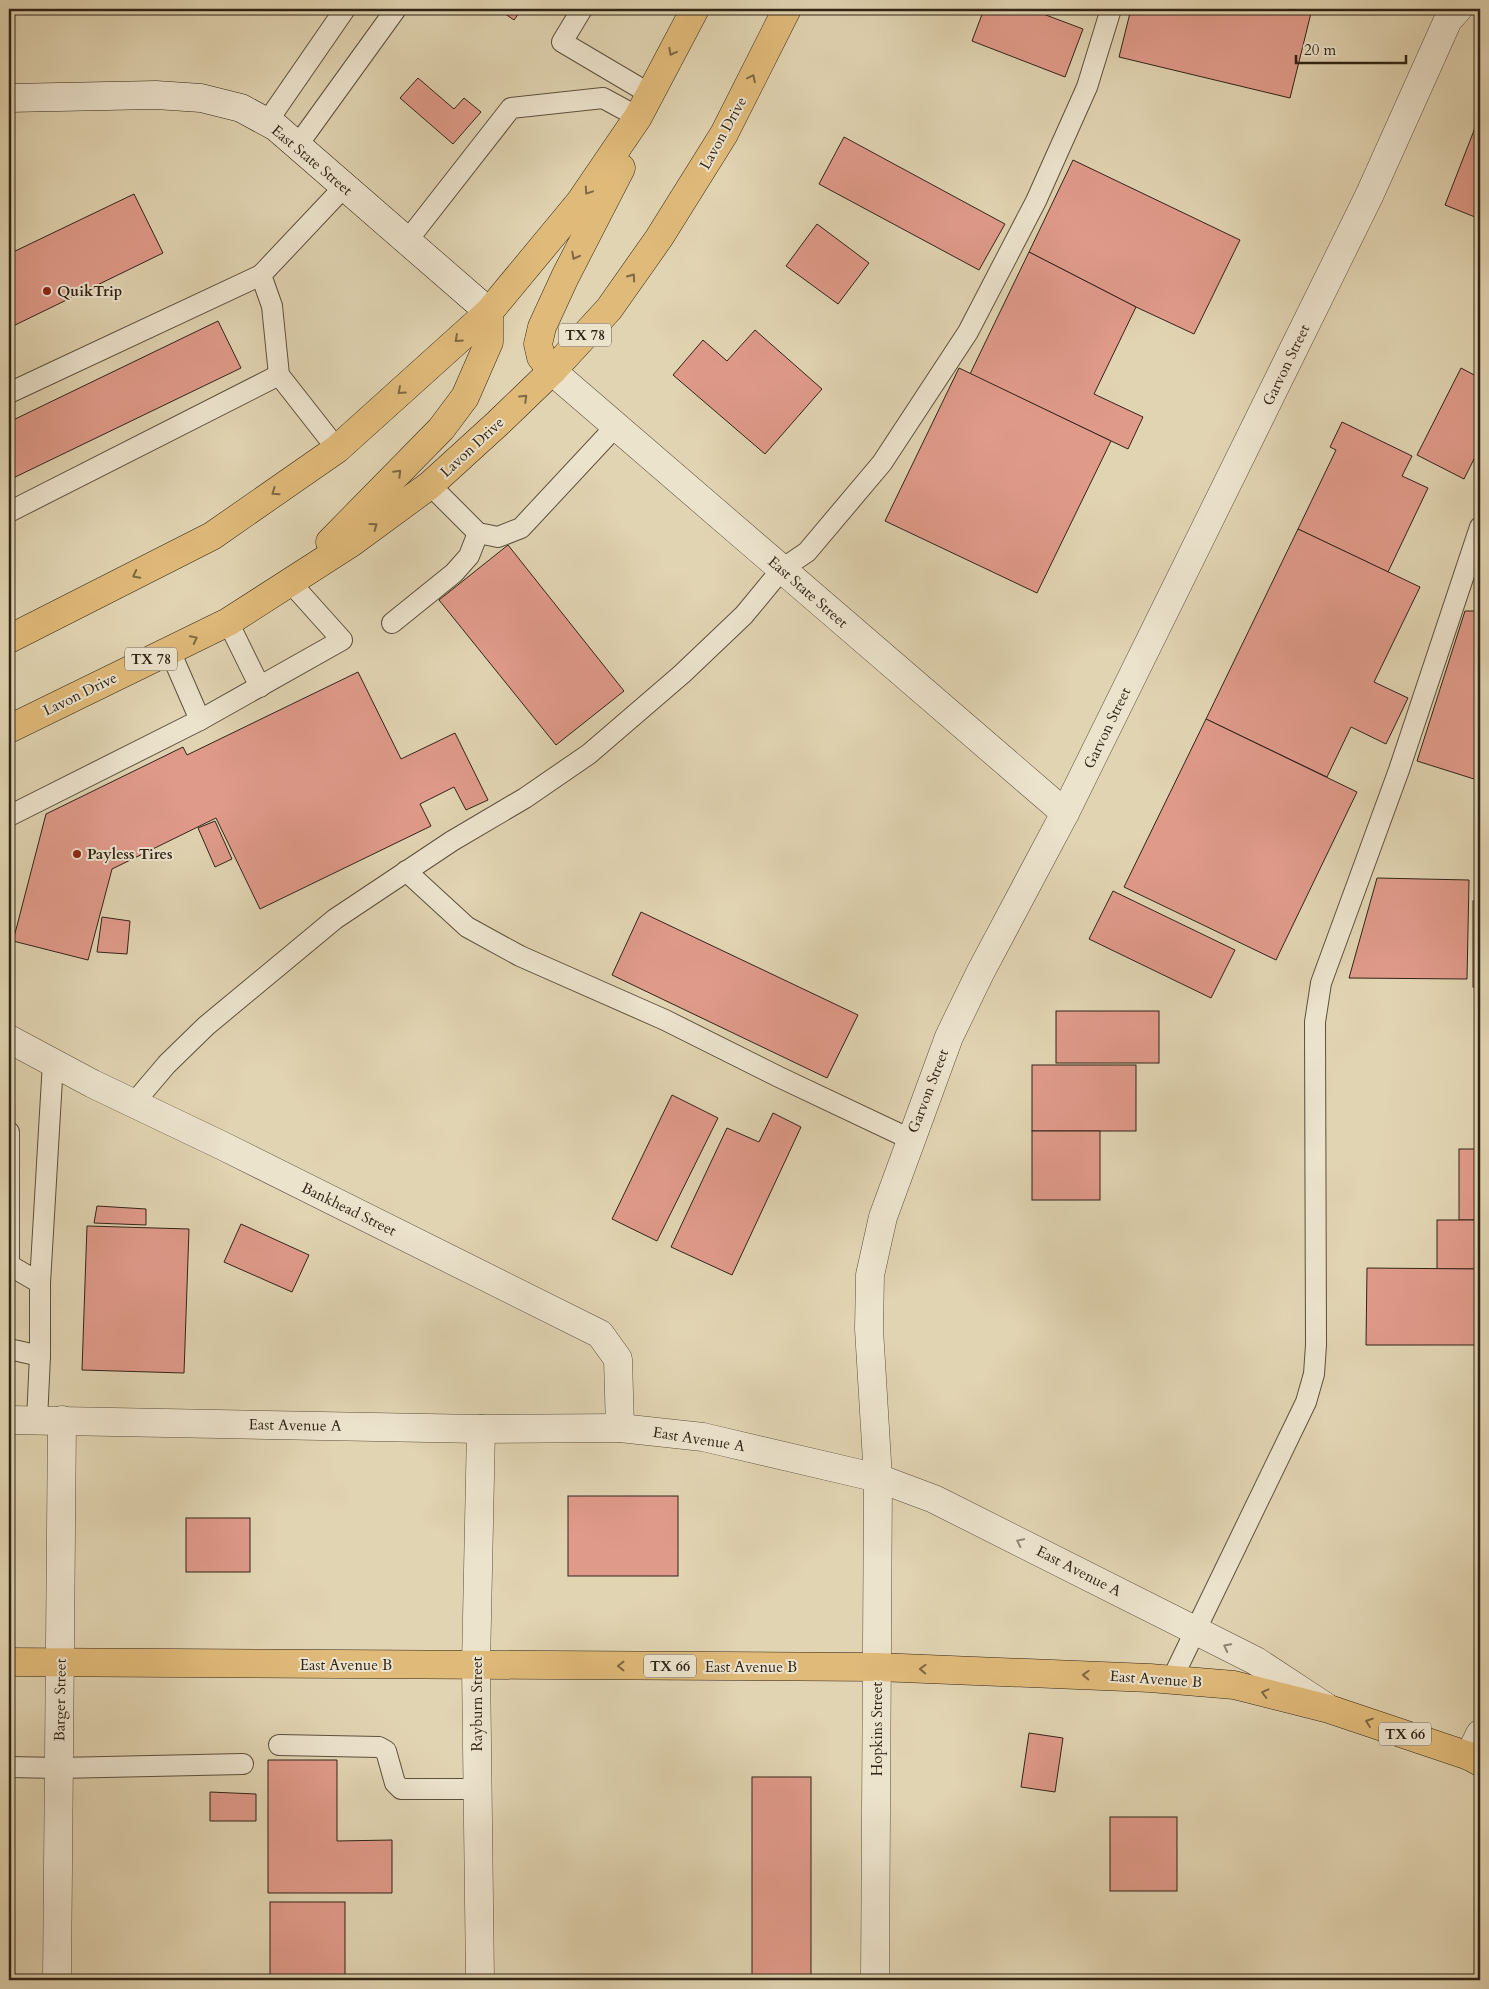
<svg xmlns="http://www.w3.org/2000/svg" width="1489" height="1989" viewBox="0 0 1489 1989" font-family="Cardo,serif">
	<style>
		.building { fill: #e09a8a; stroke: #302416 }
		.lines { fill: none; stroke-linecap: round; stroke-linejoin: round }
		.lane-casing { stroke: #5c503d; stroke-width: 22 }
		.street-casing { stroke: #5c503d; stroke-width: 29 }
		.secondary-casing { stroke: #302416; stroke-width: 29 }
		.primary-casing { stroke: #302416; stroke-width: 29 }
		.lane { stroke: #ece3cd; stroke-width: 20 }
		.street { stroke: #ece3cd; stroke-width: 28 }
		.secondary { stroke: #ece3cd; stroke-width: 28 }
		.primary { stroke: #e0ba79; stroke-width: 28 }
		.oneway { stroke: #7f6843 }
		.oneway2 { stroke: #8e8472 }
		.poi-dot { fill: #8f2418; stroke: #ece3cd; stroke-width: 2 }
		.labels { text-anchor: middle; stroke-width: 4; stroke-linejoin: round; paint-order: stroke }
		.shield { fill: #ece3cd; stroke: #685d4d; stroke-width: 1 }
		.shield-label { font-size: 14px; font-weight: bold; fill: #302416 }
		.street-label { font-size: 15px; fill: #302416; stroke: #ece3cd }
		.poi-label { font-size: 15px; font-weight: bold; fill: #302416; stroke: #ece3cd; text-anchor: start }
	</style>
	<rect width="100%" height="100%" fill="#e1d4b2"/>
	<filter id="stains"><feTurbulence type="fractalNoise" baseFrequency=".004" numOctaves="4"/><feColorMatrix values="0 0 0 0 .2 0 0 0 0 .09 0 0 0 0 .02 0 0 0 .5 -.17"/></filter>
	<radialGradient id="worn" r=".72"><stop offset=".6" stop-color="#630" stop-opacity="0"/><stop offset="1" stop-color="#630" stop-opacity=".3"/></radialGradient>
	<g class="building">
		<path d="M 498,9 L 522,9 L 514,20 Z"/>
		<path d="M 984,9 L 1030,9 L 1083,29 L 1065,77 L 972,41 Z"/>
		<path d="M 1131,9 L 1312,9 L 1290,98 L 1119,57 Z"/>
		<path d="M 418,78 L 454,109 L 464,98 L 481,112 L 453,144 L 400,98 Z"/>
		<path d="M 1480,115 L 1480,219 L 1445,205 Z"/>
		<path d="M 844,137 L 1005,224 L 979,270 L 819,184 Z"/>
		<path d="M 1073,160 L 1240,240 L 1194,334 L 1136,307 L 1029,252 Z"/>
		<path d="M 134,194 L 163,253 L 9,328 L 9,254 Z"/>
		<path d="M 817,224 L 869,263 L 838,304 L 786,266 Z"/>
		<path d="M 1029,252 L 1136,307 L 1094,394 L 1143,417 L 1128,449 L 970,374 Z"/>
		<path d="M 218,321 L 241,368 L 9,480 L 9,422 Z"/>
		<path d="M 755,330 L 822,389 L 765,454 L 673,375 L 703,340 L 727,361 Z"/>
		<path d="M 959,368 L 1111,441 L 1037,593 L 885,521 Z"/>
		<path d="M 1461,368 L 1480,378 L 1480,447 L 1464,479 L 1417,455 Z"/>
		<path d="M 1342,422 L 1412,456 L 1402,476 L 1428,488 L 1388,572 L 1298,529 L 1336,450 L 1330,447 Z"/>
		<path d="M 1298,529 L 1420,587 L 1374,682 L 1408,698 L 1386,744 L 1351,727 L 1327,777 L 1206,719 Z"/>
		<path d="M 508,545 L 624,691 L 556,745 L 439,600 Z"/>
		<path d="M 1465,611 L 1480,611 L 1480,779 L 1474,779 L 1417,761 Z"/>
		<path d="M 358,672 L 401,759 L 455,733 L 488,800 L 466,810 L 454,787 L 420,804 L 431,826 L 260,909 L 216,818 L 112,869 L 88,960 L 13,941 L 46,814 L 183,747 L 187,755 Z"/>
		<path d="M 1206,719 L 1357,792 L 1276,960 L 1124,887 Z"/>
		<path d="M 215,821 L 232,859 L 215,867 L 198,828 Z"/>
		<path d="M 1377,878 L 1469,880 L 1467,979 L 1349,978 Z"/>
		<path d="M 1113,891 L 1235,950 L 1211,998 L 1089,939 Z"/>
		<rect x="1473" y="901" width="7" height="86"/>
		<path d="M 641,912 L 858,1015 L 827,1078 L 612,975 Z"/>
		<path d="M 102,917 L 130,921 L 127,954 L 97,952 Z"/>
		<rect x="1056" y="1011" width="103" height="52"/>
		<rect x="1032" y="1065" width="104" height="66"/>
		<path d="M 672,1095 L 718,1118 L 657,1241 L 612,1219 Z"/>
		<path d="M 773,1113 L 801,1127 L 732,1275 L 671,1247 L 727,1128 L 759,1142 Z"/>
		<rect x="1032" y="1131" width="68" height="69"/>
		<rect x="1459" y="1149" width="21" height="71"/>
		<path d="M 97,1206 L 146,1209 L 146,1225 L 94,1223 Z"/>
		<rect x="1437" y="1220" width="43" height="49"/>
		<path d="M 241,1224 L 309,1255 L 292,1292 L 224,1262 Z"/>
		<path d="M 87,1226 L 189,1229 L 184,1373 L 82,1370 Z"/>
		<path d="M 1367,1268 L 1480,1269 L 1480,1345 L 1366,1345 Z"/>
		<rect x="568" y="1496" width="110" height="80"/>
		<rect x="186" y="1518" width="64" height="54"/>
		<path d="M 1029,1733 L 1063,1738 L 1055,1792 L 1021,1787 Z"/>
		<path d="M 268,1760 L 337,1760 L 337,1841 L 392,1840 L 392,1893 L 268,1893 Z"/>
		<rect x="752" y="1777" width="59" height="203"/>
		<path d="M 210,1792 L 256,1794 L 256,1821 L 210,1821 Z"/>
		<rect x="1110" y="1817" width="67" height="74"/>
		<rect x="270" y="1902" width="75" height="78"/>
	</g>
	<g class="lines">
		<defs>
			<g id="lane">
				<path d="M 582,9 L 562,42 L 650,94"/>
				<path d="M 267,122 L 345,9"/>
				<path d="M 297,146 L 396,9"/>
				<path d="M 407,241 L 511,108 L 603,98 L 638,117"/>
				<path d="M 9,393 L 261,275"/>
				<path d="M 337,449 L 279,375 L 272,306 L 261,275 L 344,187"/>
				<path d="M 430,485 L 478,533 L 498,537 L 521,528 L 616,426"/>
				<path d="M 9,512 L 279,375"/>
				<path d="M 228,622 L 260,687"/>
				<path d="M 392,623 L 454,573 L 469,556 L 478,533"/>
				<path d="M 170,651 L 200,720"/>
				<path d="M 9,816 L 200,720 L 342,640 L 290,582"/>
				<path d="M 406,871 L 467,927 L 520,956 L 665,1020 L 779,1077 L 910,1139"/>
				<path d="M 133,1104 L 167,1064 L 206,1026 L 335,919 L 452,841 L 525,798 L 589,754 L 682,674 L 744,615 L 782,569 L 807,552 L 882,463 L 968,332 L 1036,201 L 1087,87 L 1111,9"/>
				<path d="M 9,1132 L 9,1265"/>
				<path d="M 9,1265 L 40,1283 L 53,1062"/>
				<path d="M 9,1349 L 40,1356"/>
				<path d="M 37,1420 L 40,1356 L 40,1283"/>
				<path d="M 1172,1679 L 1306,1402 L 1314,1374 L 1316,1345 L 1315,1022 L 1321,983 L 1399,770 L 1480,527"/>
				<path d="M 279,1745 L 379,1747 L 386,1751 L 395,1783 L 401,1789 L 478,1789"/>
				<path d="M 9,1767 L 59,1768 L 243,1764"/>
			</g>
			<g id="street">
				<path d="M 552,371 L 1065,813"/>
				<path d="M 9,1039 L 93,1084 L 223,1146 L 600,1334 L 618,1359 L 620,1428"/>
				<path d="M 9,1420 L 481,1429 L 620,1428 L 703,1437 L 878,1478 L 934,1499 L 1256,1661 L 1326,1707"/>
				<path d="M 1469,1756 L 1480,1734"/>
				<path d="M 57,1980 L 62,1420"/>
				<path d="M 480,1980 L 476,1665 L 481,1429"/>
				<path d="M 875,1980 L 878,1478 L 869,1329 L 870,1275 L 883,1217 L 949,1037 L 980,973 L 1065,813 L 1369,196 L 1448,20 L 1458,9"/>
			</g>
			<path id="secondary" d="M 9,98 L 156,95 L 201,98 L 241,108 L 276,127 L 489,312"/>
			<g id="primary">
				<path d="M 552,371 L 541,357 L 538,344 L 542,327 L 565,277 L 621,168"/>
				<path d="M 330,542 L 441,429 L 465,397 L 489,342 L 489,312"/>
				<path d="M 9,639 L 212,536 L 337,449 L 489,312 L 580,202 L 638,117 L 695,9"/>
				<path d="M 9,729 L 228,622 L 351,543 L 430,485 L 498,423 L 552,371 L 609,309 L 659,238 L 724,134 L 787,9"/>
				<path d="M 9,1662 L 877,1667 L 1150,1678 L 1234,1685 L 1329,1709 L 1469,1756 L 1480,1762"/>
			</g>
		</defs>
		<use href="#lane" class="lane-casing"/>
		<use href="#street" class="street-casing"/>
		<use href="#secondary" class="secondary-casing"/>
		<use href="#primary" class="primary-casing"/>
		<use href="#lane" class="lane"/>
		<use href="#street" class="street"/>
		<use href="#secondary" class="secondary"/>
		<use href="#primary" class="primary"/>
	</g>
	<defs><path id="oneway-chevron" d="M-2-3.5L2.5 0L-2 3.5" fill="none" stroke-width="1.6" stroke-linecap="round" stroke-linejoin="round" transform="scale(1.25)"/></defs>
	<g class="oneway">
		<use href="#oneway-chevron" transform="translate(672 52) rotate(118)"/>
		<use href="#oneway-chevron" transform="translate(752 78) rotate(-64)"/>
		<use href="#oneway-chevron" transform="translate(588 191) rotate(124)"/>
		<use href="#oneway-chevron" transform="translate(575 256) rotate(118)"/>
		<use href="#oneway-chevron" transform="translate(632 277) rotate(-55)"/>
		<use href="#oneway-chevron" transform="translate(458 339) rotate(138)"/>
		<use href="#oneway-chevron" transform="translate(401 391) rotate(138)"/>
		<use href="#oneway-chevron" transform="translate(524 398) rotate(-44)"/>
		<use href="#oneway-chevron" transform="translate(398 473) rotate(-45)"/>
		<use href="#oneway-chevron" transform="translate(275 492) rotate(145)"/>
		<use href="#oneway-chevron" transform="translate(374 526) rotate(-36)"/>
		<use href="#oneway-chevron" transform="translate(136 575) rotate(153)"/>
		<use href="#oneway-chevron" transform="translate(194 639) rotate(-26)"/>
		<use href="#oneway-chevron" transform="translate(621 1666) rotate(-180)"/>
		<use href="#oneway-chevron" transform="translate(923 1669) rotate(-178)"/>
		<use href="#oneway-chevron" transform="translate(1086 1675) rotate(-178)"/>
		<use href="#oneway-chevron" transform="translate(1265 1693) rotate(-166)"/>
		<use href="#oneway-chevron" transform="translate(1369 1722) rotate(-161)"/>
	</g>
	<g class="oneway2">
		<use href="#oneway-chevron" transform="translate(1020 1542) rotate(-154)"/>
		<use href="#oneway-chevron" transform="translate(1227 1647) rotate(-153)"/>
	</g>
	<g class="poi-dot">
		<circle cx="47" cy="291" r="5"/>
		<circle cx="77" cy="854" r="5"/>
	</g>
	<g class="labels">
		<g class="shield">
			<rect x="559" y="323.5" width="52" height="23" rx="4"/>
			<rect x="125" y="647.5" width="52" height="23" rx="4"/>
			<rect x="644" y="1654.5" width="52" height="23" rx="4"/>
			<rect x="1379" y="1722.5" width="52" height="23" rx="4"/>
		</g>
		<g class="shield-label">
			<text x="585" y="340">TX 78</text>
			<text x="151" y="664">TX 78</text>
			<text x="670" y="1671">TX 66</text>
			<text x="1405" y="1739">TX 66</text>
		</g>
		<g class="street-label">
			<text transform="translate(723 133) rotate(-61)" y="5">Lavon Drive</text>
			<text transform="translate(312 160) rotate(40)" y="5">East State Street</text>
			<text transform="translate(1286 365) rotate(-64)" y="5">Garvon Street</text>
			<text transform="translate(472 447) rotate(-43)" y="5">Lavon Drive</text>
			<text transform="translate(808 592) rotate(41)" y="5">East State Street</text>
			<text transform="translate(80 694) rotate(-26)" y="5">Lavon Drive</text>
			<text transform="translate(1107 728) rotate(-64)" y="5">Garvon Street</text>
			<text transform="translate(928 1091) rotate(-69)" y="5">Garvon Street</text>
			<text transform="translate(349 1209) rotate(26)" y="5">Bankhead Street</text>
			<text transform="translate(295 1425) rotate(1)" y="5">East Avenue A</text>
			<text transform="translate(699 1439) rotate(9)" y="5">East Avenue A</text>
			<text transform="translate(1079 1571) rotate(27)" y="5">East Avenue A</text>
			<text x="346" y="1670">East Avenue B</text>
			<text x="751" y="1672">East Avenue B</text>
			<text transform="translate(1156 1679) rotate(4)" y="5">East Avenue B</text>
			<text transform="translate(60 1700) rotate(-89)" y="5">Barger Street</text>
			<text transform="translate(477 1704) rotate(-90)" y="5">Rayburn Street</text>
			<text transform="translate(877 1729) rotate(-90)" y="5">Hopkins Street</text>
		</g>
		<g class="poi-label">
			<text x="57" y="296">QuikTrip</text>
			<text x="87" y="859">Payless Tires</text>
		</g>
	</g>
	<rect width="1489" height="1989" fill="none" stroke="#e1d4b2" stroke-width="30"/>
	<rect x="10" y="10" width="1469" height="1969" fill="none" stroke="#302416" stroke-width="2.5"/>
	<rect x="15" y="15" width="1459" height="1959" fill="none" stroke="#302416"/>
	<path d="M1296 55v8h110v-8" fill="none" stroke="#302416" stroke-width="2.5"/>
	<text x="1304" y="55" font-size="15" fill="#302416" stroke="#ece3cd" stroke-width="4" paint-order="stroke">20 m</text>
	<rect width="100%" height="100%" filter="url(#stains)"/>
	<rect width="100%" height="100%" fill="url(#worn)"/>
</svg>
